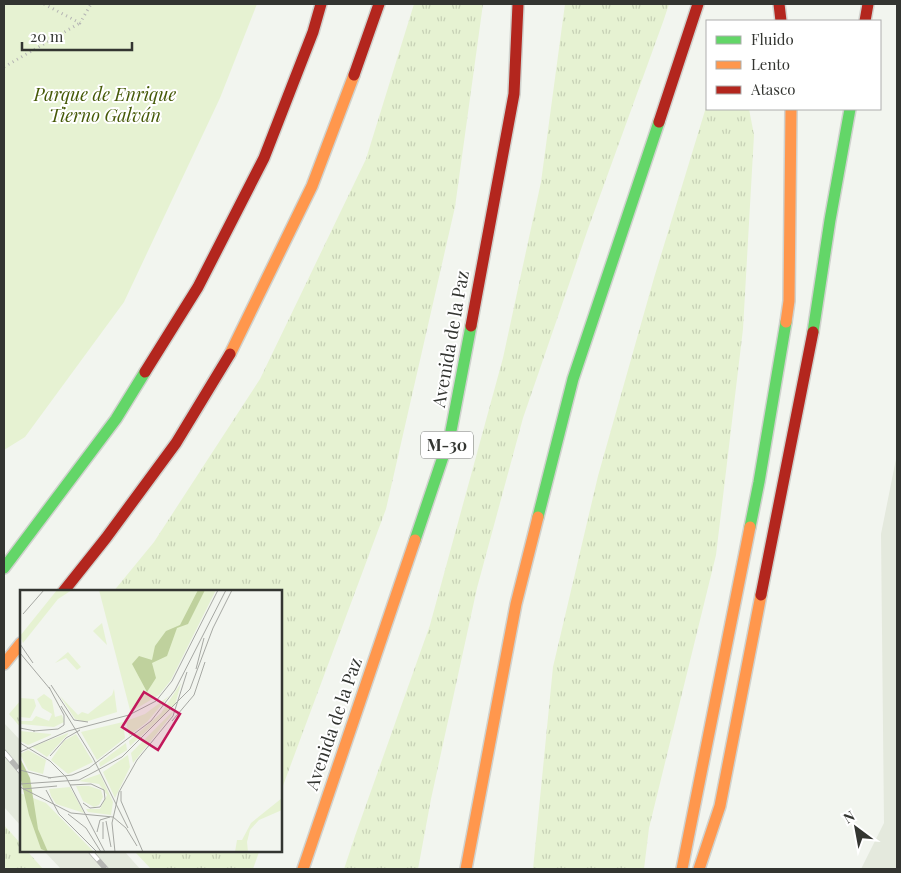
<svg xmlns="http://www.w3.org/2000/svg" width="901" height="873" viewBox="0 0 901 873" font-family="'Playfair Display',serif">
	<style>
		.built { fill: #e4e9dd }
		.grass { fill: url(#grass-tufts) }
		.park { fill: #e6f2d2 }
		.lines { fill: none; stroke-linecap: round; stroke-linejoin: round }
		.fast-casing { stroke: #d0d2ce; stroke-width: 14 }
		.slow-casing { stroke: #d0d2ce; stroke-width: 14 }
		.jam-casing { stroke: #d0d2ce; stroke-width: 14 }
		.path { stroke: #b5b5b4; stroke-width: 3; stroke-dasharray: 1 4; stroke-linecap: butt }
		.fast { stroke: #63d668; stroke-width: 11 }
		.slow { stroke: #ff974d; stroke-width: 11 }
		.jam { stroke: #b3261e; stroke-width: 11 }
		.rail-casing { stroke: #b6b7b4; stroke-width: 5.5 }
		.rail { stroke: #fff; stroke-width: 4; stroke-dasharray: 11; stroke-linecap: butt }
		.labels { text-anchor: middle; stroke-width: 4; stroke-linejoin: round; paint-order: stroke }
		.shield { fill: #fff; stroke: #70726f; stroke-width: 1 }
		.shield-label { font-size: 16px; font-weight: bold; fill: #333531 }
		.park-label { font-size: 18px; font-style: italic; fill: #455907; stroke: #fff }
		.street-label { font-size: 18px; fill: #333531; stroke: #fff }
		.inset-road { fill: none; stroke: #a6a8a3; stroke-width: 1 }
		.view { fill: #c2185b; fill-opacity: 0.15; stroke: #c2185b; stroke-width: 2.5 }
		.inset-edge { fill: none; stroke: #333531; stroke-width: 2.5 }
	</style>
	<defs>
		<pattern id="grass-tufts" width="24" height="20" patternUnits="userSpaceOnUse" patternTransform="scale(1.25)"><rect width="24" height="20" fill="#e6f2d2"/><path d="M3 7l-1-3M5 7V3M7 7l1-3M15 17l-1-3M17 17v-4M19 17l1-3" fill="none" stroke="#c6d0b5"/></pattern>
	</defs>
	<rect width="100%" height="100%" fill="#f2f5ef"/>
	<g class="built">
		<path d="M 897,454 L 897,869 L 861,869 L 884,823 L 881,534 Z"/>
		<path d="M 4,723 L 21,741 L 21,826 L 4,807 Z"/>
		<path d="M 45,852 L 125,852 L 140,869 L 61,869 Z"/>
	</g>
	<g class="grass">
		<path d="M 414,4 L 483,4 L 455,207 L 386,509 L 281,791 L 281,592 L 113,592 L 154,542 L 260,379 L 366,159 Z"/>
		<path d="M 565,4 L 669,4 L 663,22 L 589,226 L 523,418 L 477,588 L 431,799 L 418,869 L 344,869 L 355,836 L 430,625 L 503,358 L 541,182 Z"/>
		<path d="M 707,104 L 707,109 L 749,109 L 754,135 L 743,329 L 716,555 L 649,828 L 644,869 L 533,869 L 553,667 L 598,476 L 654,278 Z"/>
		<path d="M 21,700 L 21,728 L 9,714 Z"/>
		<path d="M 4,825 L 21,844 L 21,852 L 28,852 L 43,869 L 4,869 Z"/>
		<path d="M 135,852 L 259,852 L 253,869 L 151,869 Z"/>
	</g>
	<path class="park" d="M 4,4 L 257,4 L 220,98 L 124,302 L 25,437 L 4,450 Z"/>
	<g class="lines">
		<defs>
			<g id="fast">
				<path d="M 813,332 L 830,220 L 850,109"/>
				<path d="M 538,517 L 573,379 L 659,122"/>
				<path d="M 750,527 L 759,482 L 786,322"/>
				<path d="M 415,540 L 450,436 L 471,326"/>
				<path d="M 4,568 L 116,419 L 145,372"/>
			</g>
			<g id="slow">
				<path d="M 786,322 L 789,301 L 791,109"/>
				<path d="M 230,354 L 312,186 L 354,75"/>
				<path d="M 4,664 L 21,643"/>
				<path d="M 303,869 L 415,540"/>
				<path d="M 466,869 L 516,604 L 538,517"/>
				<path d="M 682,869 L 750,527"/>
				<path d="M 699,869 L 720,806 L 761,595"/>
			</g>
			<g id="jam">
				<path d="M 779,4 L 781,21"/>
				<path d="M 865,21 L 868,4"/>
				<path d="M 354,75 L 379,4"/>
				<path d="M 659,122 L 698,4"/>
				<path d="M 471,326 L 514,94 L 518,4"/>
				<path d="M 145,372 L 198,287 L 264,158 L 313,32 L 321,4"/>
				<path d="M 63,592 L 106,538 L 176,443 L 230,354"/>
				<path d="M 761,595 L 813,332"/>
			</g>
		</defs>
		<use href="#fast" class="fast-casing"/>
		<use href="#slow" class="slow-casing"/>
		<use href="#jam" class="jam-casing"/>
		<g class="path">
			<path d="M 44,4 L 80,23 L 91,4"/>
			<path d="M 4,67 L 80,23"/>
		</g>
		<use href="#fast" class="fast"/>
		<use href="#slow" class="slow"/>
		<use href="#jam" class="jam"/>
		<defs>
			<g id="rail">
				<path d="M 4,752 L 21,772"/>
				<path d="M 91,852 L 106,869"/>
			</g>
		</defs>
		<use href="#rail" class="rail-casing"/>
		<use href="#rail" class="rail"/>
	</g>
	<g class="labels">
		<rect class="shield" x="421" y="431.5" width="52" height="27" rx="4"/>
		<g class="shield-label">
			<text x="447" y="451">M-30</text>
		</g>
		<g class="park-label">
			<text x="105" y="101">Parque de Enrique<tspan x="105" dy="21">Tierno Galván</tspan></text>
		</g>
		<g class="street-label">
			<text transform="translate(451 339) rotate(-80)" y="6">Avenida de la Paz</text>
			<text transform="translate(334 724) rotate(-71)" y="6">Avenida de la Paz</text>
		</g>
	</g>
	<g transform="translate(20 590)">
		<rect width="262" height="262" fill="#f2f5ef"/>
		<path d="M 161,93 L 155,115 L 110,156 L 109,151 L 141,123 ZM 149,106 L 127,132 L 109,146 L 106,131 L 125,124 ZM 153,121 L 151,126 L 113,173 L 111,163 ZM 103,132 L 105,148 L 77,170 L 61,142 ZM 0,141 L 31,144 L 31,145 L 8,155 L 0,151 ZM 48,144 L 27,167 L 12,157 L 48,143 ZM 56,144 L 73,172 L 48,184 L 31,170 L 44,151 ZM 106,153 L 107,160 L 80,177 L 79,173 ZM 8,160 L 26,170 L 23,184 L 8,180 L 0,164 ZM 108,165 L 110,177 L 95,208 L 83,182 ZM 80,184 L 93,212 L 91,225 L 68,222 L 66,219 L 80,219 L 87,205 L 79,194 L 59,191 ZM 56,196 L 69,196 L 81,200 L 83,207 L 79,215 L 74,217 L 63,211 ZM 50,197 L 64,223 L 36,214 L 31,206 L 29,199 Z" fill="#e6f2d2"/>
		<path d="M 48,62 L 61,77 L 57,80 L 46,68 L 35,73 Z" fill="#e6f2d2"/>
		<path d="M 37,0 L 52,0 L 38,9 L 3,53 L 0,46 ZM 79,0 L 196,0 L 151,90 L 139,105 L 114,120 L 110,120 ZM 82,33 L 87,55 L 73,41 ZM 94,99 L 97,122 L 65,132 L 55,129 L 40,106 L 58,125 L 62,122 L 68,124 L 92,105 ZM 24,104 L 32,110 L 35,127 L 42,125 L 44,132 L 34,137 L 0,134 L 0,131 L 12,131 L 16,126 L 29,131 L 32,124 L 22,118 L 17,109 ZM 0,108 L 14,109 L 16,116 L 10,128 L 0,127 ZM 0,203 L 26,213 L 74,262 L 0,262 ZM 262,208 L 262,220 L 239,230 L 230,240 L 227,252 L 228,262 L 215,262 L 217,250 L 222,250 L 231,233 Z" fill="#e6f2d2"/>
		<path d="M 178,0 L 185,0 L 168,34 L 157,38 L 147,66 L 132,73 L 136,88 L 127,102 L 112,74 L 119,66 L 132,70 L 135,56 L 146,41 L 160,35 ZM 0,168 L 10,188 L 18,239 L 28,262 L 21,259 L 9,225 L 0,186 Z" fill="#bfd19d"/>
		<path class="inset-road" d="M 3,24 L 24,0M 0,54 L 13,73M 0,63 L 30,99M 176,79 L 184,48M 31,95 L 54,130 L 68,132M 41,116 L 73,168 L 108,238M 152,131 L 174,105 L 185,72M 0,138 L 15,141M 13,141 L 38,139 L 44,135 L 44,125 L 29,97M 0,153 L 30,171 L 46,187 L 85,262M 0,162 L 48,141 L 109,125 L 136,111 L 152,91 L 198,0M 30,166 L 46,148 L 60,140M 0,180 L 31,188M 28,188 L 52,185 L 69,178 L 131,131 L 155,100 L 206,0M 0,194 L 59,190 L 102,167 L 170,99 L 193,38 L 212,0M 50,195 L 71,194 L 84,200 L 85,209 L 80,217 L 70,218 L 63,213M 0,197 L 51,223 L 93,227 L 106,238 L 117,256M 3,199 L 37,196M 26,200 L 39,224 L 77,262M 101,201 L 101,211 L 123,262M 48,224 L 66,238 L 81,262M 86,231 L 91,257M 77,242 L 80,230 L 90,227M 83,249 L 83,232M 95,262 L 92,233 L 99,202 L 117,170 L 153,126 L 167,82"/>
		<path class="view" d="M 124,102 L 160,124 L 138,160 L 102,137 Z"/>
		<rect width="262" height="262" class="inset-edge"/>
	</g>
	<rect width="901" height="873" fill="none" stroke="#333531" stroke-width="10"/>
	<rect x="706" y="20" width="175" height="90" fill="#ffffff" stroke="#adaead"/>
	<rect x="716" y="36" width="25" height="8" fill="#63d668" stroke="#adaead"/>
	<text x="751" y="45" font-size="15" fill="#333531">Fluido</text>
	<rect x="716" y="61" width="25" height="8" fill="#ff974d" stroke="#adaead"/>
	<text x="751" y="70" font-size="15" fill="#333531">Lento</text>
	<rect x="716" y="86" width="25" height="8" fill="#b3261e" stroke="#adaead"/>
	<text x="751" y="95" font-size="15" fill="#333531">Atasco</text>
	<g transform="translate(856 828) rotate(328)" stroke="#ffffff" stroke-width="4" paint-order="stroke">
	<path d="M0-4L9 19L0 12L-9 19Z" fill="#333531"/>
	<text y="-8" font-size="14" font-weight="bold" text-anchor="middle" fill="#333531">N</text>
	</g>
	<path d="M22 42v8h110v-8" fill="none" stroke="#333531" stroke-width="2.5"/>
	<text x="30" y="42" font-size="15" fill="#333531" stroke="#ffffff" stroke-width="4" paint-order="stroke">20 m</text>
</svg>
